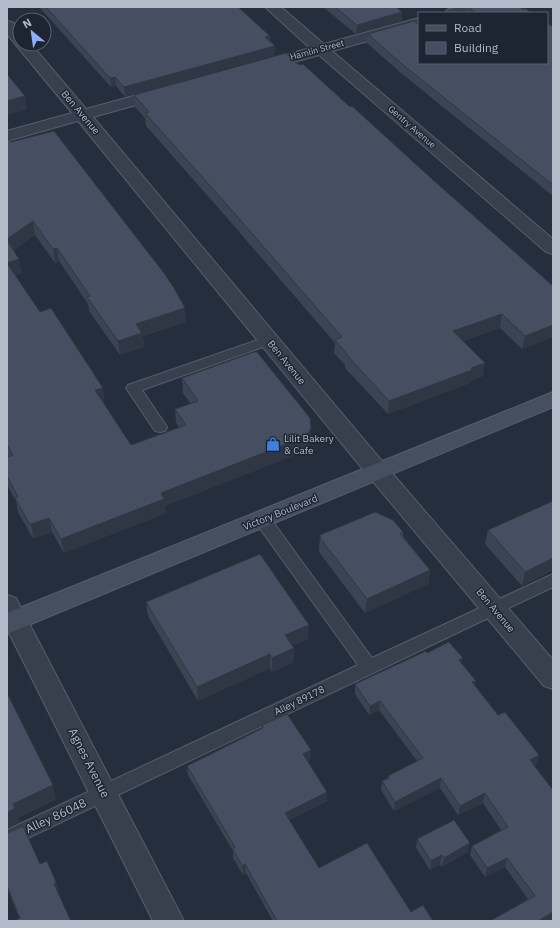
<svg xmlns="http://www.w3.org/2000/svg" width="560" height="928" viewBox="0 0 560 928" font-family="'IBM Plex Sans',sans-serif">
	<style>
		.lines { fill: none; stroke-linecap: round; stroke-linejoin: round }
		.lane-casing { stroke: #565e6b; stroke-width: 2 }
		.street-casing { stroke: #565e6b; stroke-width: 2 }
		.secondary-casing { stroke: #565e6b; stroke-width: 2 }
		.lane { fill: #38404d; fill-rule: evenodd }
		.street { fill: #38404d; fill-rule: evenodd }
		.secondary { fill: #464f60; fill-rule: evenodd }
		.wall { fill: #3b4453 }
		.shaded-wall { fill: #303744 }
		.building { fill: #454f61; stroke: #303744 }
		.labels { text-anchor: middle; stroke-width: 3; stroke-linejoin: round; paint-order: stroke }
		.far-street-label { font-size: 9px; fill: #b4bbc8; stroke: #1d2532 }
		.street-label { font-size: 10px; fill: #b4bbc8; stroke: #1d2532 }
		.poi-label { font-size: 10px; fill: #b4bbc8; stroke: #1d2532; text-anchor: start }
		.near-street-label { font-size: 12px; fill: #b4bbc8; stroke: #1d2532 }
	</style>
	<rect width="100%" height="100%" fill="#242e3d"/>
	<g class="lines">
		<defs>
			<g id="lane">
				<path d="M 269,336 L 274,337 L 276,340 L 274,343 L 142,390 L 167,427 L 165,431 L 160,432 L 155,431 L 126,388 L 128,385 Z"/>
				<path d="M 262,513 L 268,515 L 372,658 L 553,574 L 553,587 L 7,848 L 7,830 L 358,665 L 256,523 L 254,519 L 256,515 Z"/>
			</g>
			<g id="street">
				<path d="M 265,7 L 281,7 L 324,44 L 419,18 L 419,27 L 332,51 L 553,239 L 553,254 L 546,252 L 319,55 L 262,71 L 257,69 L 254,66 L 257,63 L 310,48 Z"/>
				<path d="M 457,7 L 480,7 C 474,16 455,13 445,13 L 447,10 Z"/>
				<path d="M 7,21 L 12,22 L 20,31 L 20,44 L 31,44 L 86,109 L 163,88 L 169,90 L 171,93 L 169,96 L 93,117 L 386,466 L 553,660 L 553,689 L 544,686 L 370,478 L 78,121 L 7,141 L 7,131 L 72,113 L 7,34 Z"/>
				<path d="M 7,595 L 16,598 L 184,921 L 153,921 L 7,629 Z"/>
			</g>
			<path id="secondary" d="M 553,392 L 553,407 L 7,634 L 7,613 Z"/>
		</defs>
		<use href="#lane" class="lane-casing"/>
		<use href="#street" class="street-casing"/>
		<use href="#secondary" class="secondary-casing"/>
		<use href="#lane" class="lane"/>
		<use href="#street" class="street"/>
		<use href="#secondary" class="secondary"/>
	</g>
	<g class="wall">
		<path d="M 39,7 L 238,7 L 275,55 L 125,97 L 116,86 L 111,87 Z"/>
		<path d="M 323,7 L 396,7 L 402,12 L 402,21 L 356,34 Z"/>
		<path d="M 466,7 L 520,7 L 532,13 L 466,13 Z"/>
		<path d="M 553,27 L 553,196 L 401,73 L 367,43 L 368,34 L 419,63 Z"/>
		<path d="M 134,95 L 432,179 L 553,286 L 553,337 L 522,349 L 500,328 L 463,341 L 483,376 L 471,381 L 470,383 L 388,414 L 345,368 L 345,365 L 334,353 L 335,343 L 222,212 L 146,126 L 145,118 L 135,107 Z"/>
		<path d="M 7,136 L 11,142 L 186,322 L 143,336 L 144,347 L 120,355 L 89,311 L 88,304 L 59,261 L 55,263 L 35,235 L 14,250 L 22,273 L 15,275 L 40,312 L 103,388 L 104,402 L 103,402 L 131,445 L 179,427 L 176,423 L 175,409 L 191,404 L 183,393 L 182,378 L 311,427 L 311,441 L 309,446 L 302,452 L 165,506 L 166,513 L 64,553 L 52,532 L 34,538 L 32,537 L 18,512 L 16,501 L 7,485 L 7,457 L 8,457 L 7,454 Z"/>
		<path d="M 553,501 L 553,570 L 522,586 L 485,544 L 488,530 Z"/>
		<path d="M 403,532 L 403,536 L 430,570 L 428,584 L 365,613 L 319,552 L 320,535 Z"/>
		<path d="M 146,602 L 308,639 L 292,646 L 294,648 L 294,662 L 272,672 L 270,668 L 198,701 L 148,616 Z"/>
		<path d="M 427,653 L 462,664 L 476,681 L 475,685 L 498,715 L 539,755 L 536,765 L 534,766 L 553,790 L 553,919 L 549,921 L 490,921 L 528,899 L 505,867 L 485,877 L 470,855 L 472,846 L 501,830 L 483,803 L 458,815 L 440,788 L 394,811 L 381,790 L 382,781 L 387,778 L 388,776 L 417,761 L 379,710 L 369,715 L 355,694 L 355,684 Z"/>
		<path d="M 262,725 L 310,760 L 308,761 L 327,801 L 289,820 L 319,868 L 411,912 L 433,921 L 273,921 L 246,873 L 243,875 L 233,858 L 233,851 L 188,775 L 187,766 L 262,728 Z"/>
		<path d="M 7,833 L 40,864 L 56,882 L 60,896 L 19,918 L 7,888 Z"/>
		<path d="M 417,839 L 468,852 L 442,867 L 440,864 L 430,870 L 416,848 Z"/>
	</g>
	<g class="shaded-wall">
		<path d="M 402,12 L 402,21 L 356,34 L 357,25 Z"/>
		<path d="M 270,36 L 270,45 L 265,37 Z"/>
		<path d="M 275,46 L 275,55 L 125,97 L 124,87 Z"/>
		<path d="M 115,77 L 116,86 L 111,87 L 110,78 Z"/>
		<path d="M 25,96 L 27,110 L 7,115 L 7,101 Z"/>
		<path d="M 33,221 L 35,235 L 9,253 L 7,239 Z"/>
		<path d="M 57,248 L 59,261 L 55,263 L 53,249 Z"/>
		<path d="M 19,259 L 22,273 L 9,277 L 7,263 Z"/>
		<path d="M 185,308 L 186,322 L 143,336 L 144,347 L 120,355 L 118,341 L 136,324 Z"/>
		<path d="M 502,314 L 500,328 L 452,345 L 453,331 Z"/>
		<path d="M 553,325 L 553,337 L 522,349 L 525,336 Z"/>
		<path d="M 485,363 L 483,376 L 471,381 L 470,383 L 388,414 L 389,401 Z"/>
		<path d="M 103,388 L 104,402 L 97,405 L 95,390 Z"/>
		<path d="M 311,427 L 311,441 L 309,446 L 302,452 L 165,506 L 166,513 L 64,553 L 61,539 L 161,493 Z"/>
		<path d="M 49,518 L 52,532 L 34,538 L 31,524 Z"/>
		<path d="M 553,558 L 553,570 L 522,586 L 525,572 Z"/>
		<path d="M 430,570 L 428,584 L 365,613 L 367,599 Z"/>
		<path d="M 309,625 L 308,639 L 285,649 L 285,635 Z"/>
		<path d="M 294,648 L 294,662 L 272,672 L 272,658 Z"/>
		<path d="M 270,654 L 270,668 L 198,701 L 197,687 Z"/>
		<path d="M 463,658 L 461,668 L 459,660 Z"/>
		<path d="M 476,681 L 474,690 L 472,682 Z"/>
		<path d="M 380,701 L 379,710 L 369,715 L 370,706 Z"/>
		<path d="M 311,750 L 310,760 L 303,764 L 303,754 Z"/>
		<path d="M 539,755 L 536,765 L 527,770 L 530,760 Z"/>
		<path d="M 441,778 L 440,788 L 394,811 L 395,802 Z"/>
		<path d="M 53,785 L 56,800 L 18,818 L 20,822 L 7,829 L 7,813 L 13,804 Z"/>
		<path d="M 327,792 L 327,801 L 285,822 L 285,813 Z"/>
		<path d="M 485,793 L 483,803 L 458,815 L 460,806 Z"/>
		<path d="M 470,843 L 468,852 L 442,867 L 444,858 Z"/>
		<path d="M 442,855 L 440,864 L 430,870 L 431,861 Z"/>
		<path d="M 507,858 L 505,867 L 485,877 L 487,868 Z"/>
		<path d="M 245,864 L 246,873 L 243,875 L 242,866 Z"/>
		<path d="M 56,882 L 60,896 L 58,897 L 54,884 Z"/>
		<path d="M 553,912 L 553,919 L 549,921 L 538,921 Z"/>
	</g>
	<g class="building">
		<path d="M 46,7 L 238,7 L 270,36 L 265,37 L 275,46 L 124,87 L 115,77 L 110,78 Z"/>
		<path d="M 335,7 L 396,7 L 402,12 L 357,25 Z"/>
		<path d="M 468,7 L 520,7 L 522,9 L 526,9 L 532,13 L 476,13 Z"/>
		<path d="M 414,21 L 419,25 L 419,63 L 547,63 L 547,23 L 553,27 L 553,185 L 402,64 L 368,34 Z"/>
		<path d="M 286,53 L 299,65 L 303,64 L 350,107 L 352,106 L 432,179 L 553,286 L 553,325 L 525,336 L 502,314 L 453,331 L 485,363 L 471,368 L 472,370 L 389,401 L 346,354 L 347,354 L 335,340 L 342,337 L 222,199 L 145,113 L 149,112 L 134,95 Z"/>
		<path d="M 7,74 L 25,96 L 7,101 Z"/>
		<path d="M 54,131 L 164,273 L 174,288 L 185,308 L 136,324 L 142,333 L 118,341 L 87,297 L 90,296 L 57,248 L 53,249 L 33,221 L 7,239 L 7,136 L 11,142 Z"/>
		<path d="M 7,240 L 19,259 L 7,263 Z"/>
		<path d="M 7,263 L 40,312 L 51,308 L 103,388 L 95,390 L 131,445 L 186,425 L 175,409 L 198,401 L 182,378 L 254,352 L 257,352 L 310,418 L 311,427 L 309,432 L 302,438 L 161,493 L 164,499 L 61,539 L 49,518 L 31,524 L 29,523 L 15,498 L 18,497 L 7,476 L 7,457 L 13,455 L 7,445 Z"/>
		<path d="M 553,501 L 553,558 L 525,572 L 488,530 Z"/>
		<path d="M 375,512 L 393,520 L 403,532 L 400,534 L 430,570 L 367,599 L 320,538 L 321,537 L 320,535 Z"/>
		<path d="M 260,554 L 309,625 L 285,635 L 294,648 L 272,658 L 270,654 L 197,687 L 146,602 Z"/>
		<path d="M 449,642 L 463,658 L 459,660 L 476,681 L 472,682 L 498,715 L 505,712 L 539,755 L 530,760 L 553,790 L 553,912 L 538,921 L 490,921 L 535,896 L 507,858 L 487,868 L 472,846 L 508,827 L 485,793 L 460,806 L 441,778 L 395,802 L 382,781 L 389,778 L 388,776 L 423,758 L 380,701 L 370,706 L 355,684 L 426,651 L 427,653 Z"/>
		<path d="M 7,693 L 53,785 L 13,804 L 15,808 L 7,813 Z"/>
		<path d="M 287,714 L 311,750 L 303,754 L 327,792 L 285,813 L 319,868 L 367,843 L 411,912 L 423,905 L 433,921 L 277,921 L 245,864 L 242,866 L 233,849 L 235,847 L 187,766 L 263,728 L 262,725 Z"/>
		<path d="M 454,820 L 470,843 L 444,858 L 442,855 L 431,861 L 417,839 Z"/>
		<path d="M 23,826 L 40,864 L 47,861 L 56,882 L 54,884 L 71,921 L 14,921 L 20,918 L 7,886 L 7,833 Z"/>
	</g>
	<defs>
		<symbol id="shop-bare" viewBox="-9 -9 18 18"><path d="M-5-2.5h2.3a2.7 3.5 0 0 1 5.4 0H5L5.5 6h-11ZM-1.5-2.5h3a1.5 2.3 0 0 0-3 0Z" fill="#3f7fe0" stroke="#1d2532" stroke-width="2.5" paint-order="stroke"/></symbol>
	</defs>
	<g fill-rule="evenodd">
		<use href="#shop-bare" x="263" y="434" width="20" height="20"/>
	</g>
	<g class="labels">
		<g class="far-street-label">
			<text transform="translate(317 50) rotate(-15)" y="3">Hamlin Street</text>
			<text transform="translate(412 127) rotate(41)" y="3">Gentry Avenue</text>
		</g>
		<g class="street-label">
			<text transform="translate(81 112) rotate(50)" y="4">Ben Avenue</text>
			<text transform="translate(287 362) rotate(51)" y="4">Ben Avenue</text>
			<text transform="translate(280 512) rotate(-22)" y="4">Victory Boulevard</text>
			<text transform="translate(496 610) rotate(50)" y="4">Ben Avenue</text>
			<text transform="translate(299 700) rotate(-26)" y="4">Alley 89178</text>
		</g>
		<g class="poi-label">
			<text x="284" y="442">Lilit Bakery<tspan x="284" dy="12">&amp; Cafe</tspan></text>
		</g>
		<g class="near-street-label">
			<text transform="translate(89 763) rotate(63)" y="4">Agnes Avenue</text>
			<text transform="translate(56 816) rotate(-25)" y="4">Alley 86048</text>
		</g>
	</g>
	<rect width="560" height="928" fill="none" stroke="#b4bbc8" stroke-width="16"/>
	<rect x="418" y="12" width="130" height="52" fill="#1d2532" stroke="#59616e"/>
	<rect x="426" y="25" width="20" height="6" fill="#464f60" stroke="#59616e"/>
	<text x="454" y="32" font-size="12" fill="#b4bbc8">Road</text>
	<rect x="426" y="42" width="20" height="12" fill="#454f61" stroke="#59616e"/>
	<text x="454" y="52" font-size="12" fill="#b4bbc8">Building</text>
	<g transform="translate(32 32) rotate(331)"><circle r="19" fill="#1d2532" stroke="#59616e"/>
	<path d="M0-3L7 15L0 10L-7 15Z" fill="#8caff6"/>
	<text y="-6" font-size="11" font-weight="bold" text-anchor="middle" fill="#b4bbc8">N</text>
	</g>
</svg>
